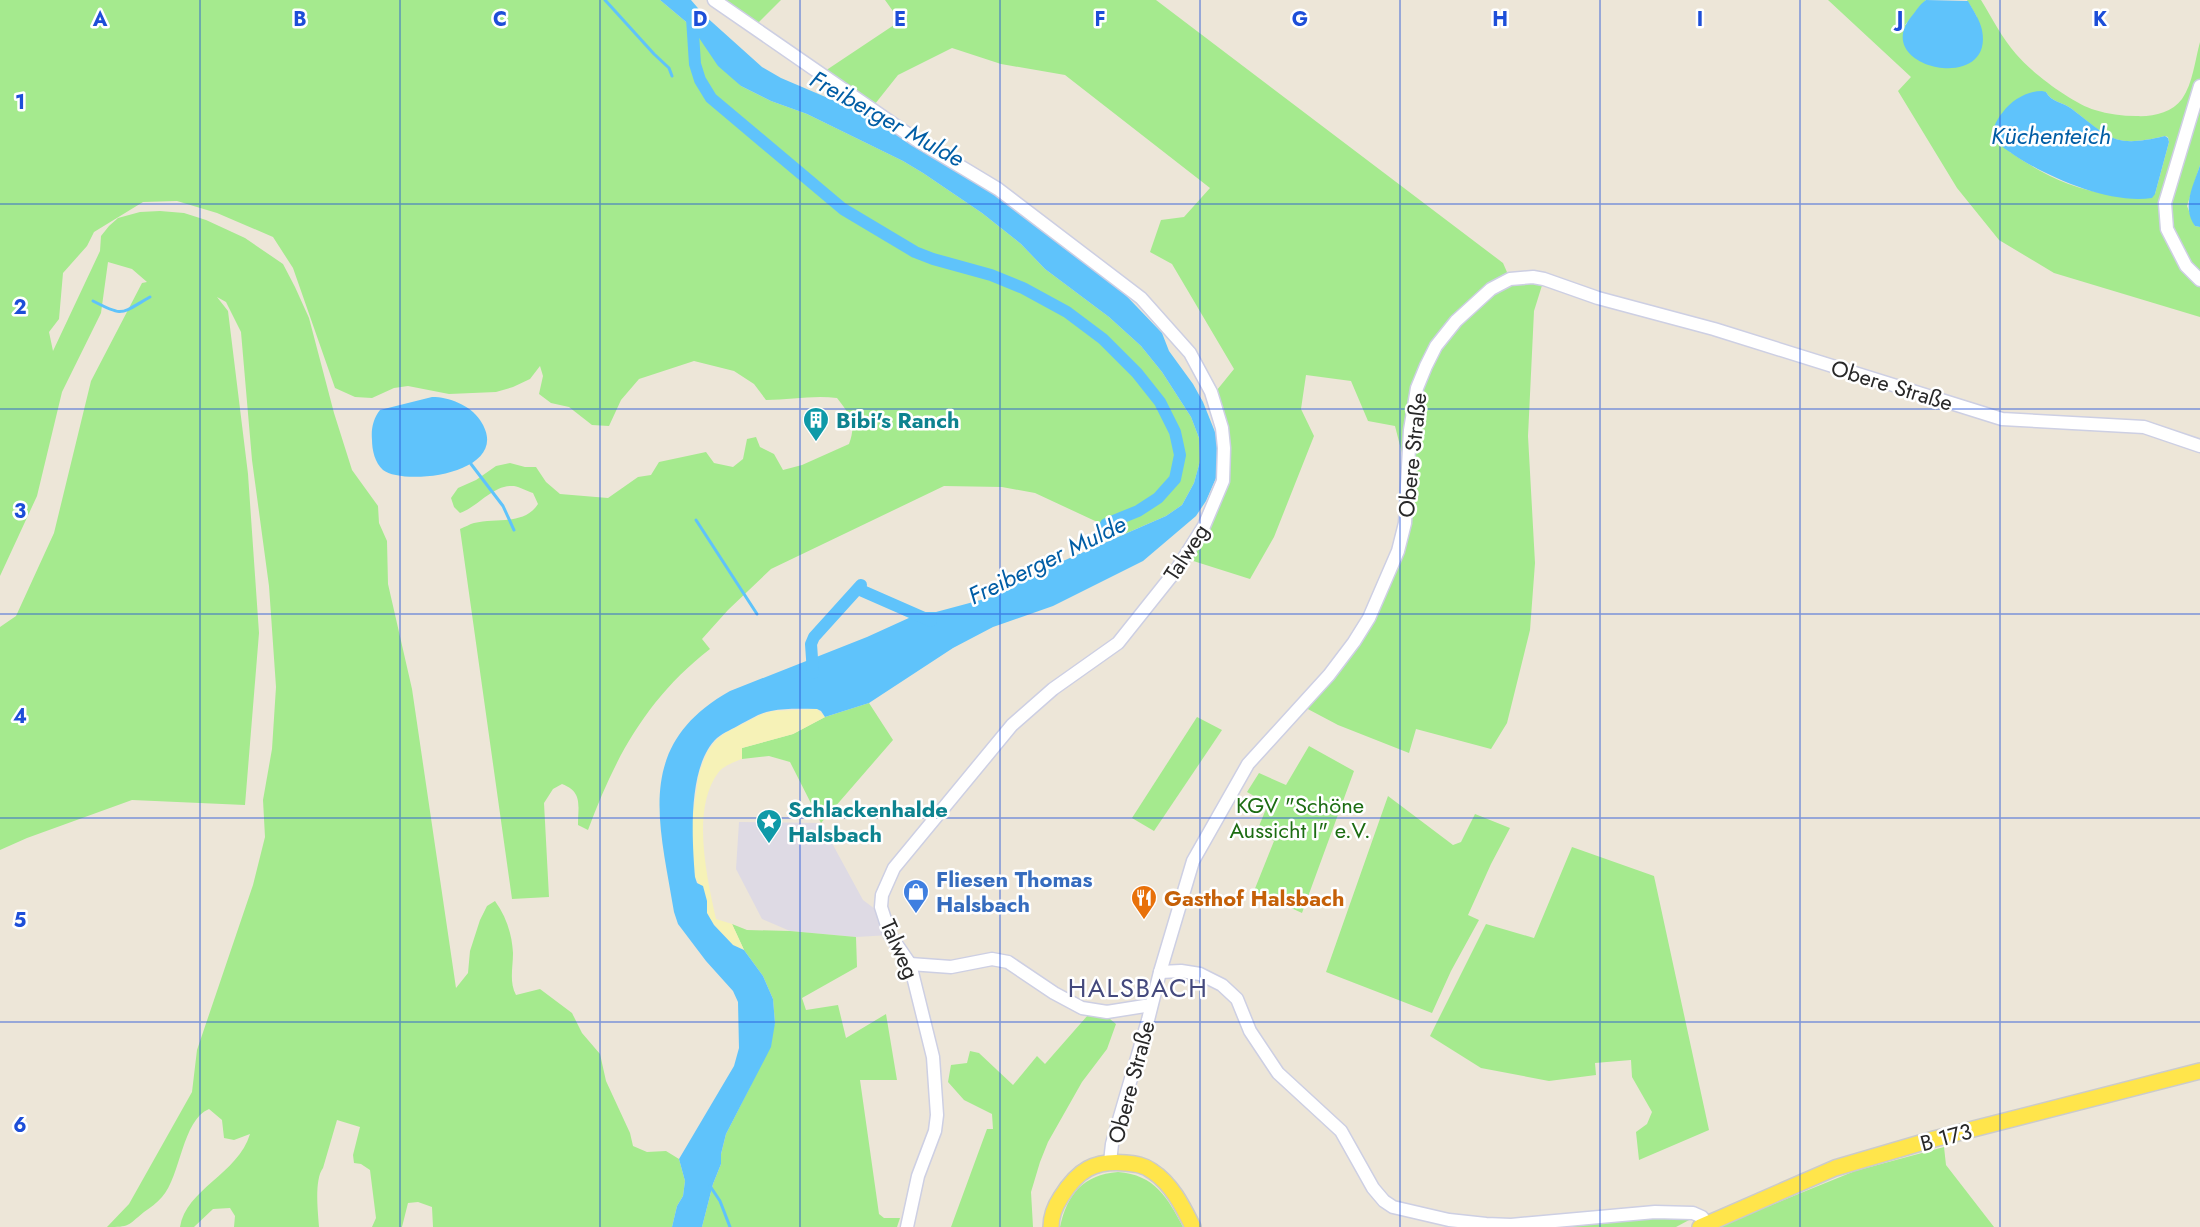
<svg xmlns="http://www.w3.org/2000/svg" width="2200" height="1227" viewBox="0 0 2200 1227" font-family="Jost,sans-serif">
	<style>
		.industrial { fill: #dedae4 }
		.green { fill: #a5ea8e; fill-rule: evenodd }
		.sand { fill: #f6f2b7 }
		.water { fill: #5fc3fb }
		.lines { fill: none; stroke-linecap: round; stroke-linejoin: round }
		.stream { stroke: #5fc3fb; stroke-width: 3 }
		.canal { stroke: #5fc3fb; stroke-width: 12 }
		.minor-casing { stroke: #cdcfe3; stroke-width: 15 }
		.major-casing { stroke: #cbcbcb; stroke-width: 18 }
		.minor { stroke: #fff; stroke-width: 12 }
		.major { stroke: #ffe54b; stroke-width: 15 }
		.grid { fill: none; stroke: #1d4ed8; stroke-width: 1.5; stroke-opacity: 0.55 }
		.labels { text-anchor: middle; stroke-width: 5; stroke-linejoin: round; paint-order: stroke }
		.street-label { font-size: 22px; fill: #282828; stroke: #fff }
		.culture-label { font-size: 22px; font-weight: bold; fill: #0d838f; stroke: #fff; text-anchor: start }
		.park-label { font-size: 22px; fill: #1c6c12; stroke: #fff }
		.shop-label { font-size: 22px; font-weight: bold; fill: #366cbe; stroke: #fff; text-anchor: start }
		.food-label { font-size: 22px; font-weight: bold; fill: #c56008; stroke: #fff; text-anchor: start }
		.water-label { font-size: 24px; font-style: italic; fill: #005da5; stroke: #fff }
		.quarter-label { font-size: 26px; letter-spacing: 1.5px; fill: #44497d; stroke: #fff }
		.grid-label { font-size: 20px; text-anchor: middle; font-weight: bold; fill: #1d4ed8; stroke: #fff; stroke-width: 5; stroke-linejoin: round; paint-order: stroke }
	</style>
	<rect width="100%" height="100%" fill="#ede6d8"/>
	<path class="industrial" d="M 739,822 L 821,823 L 863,900 L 883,915 L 890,935 L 856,937 L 790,931 L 762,919 L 736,869 Z"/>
	<g class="green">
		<path d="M 0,0 L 660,0 L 691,26 L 741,86 L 771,101 L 807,114 L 903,161 L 923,173 L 982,213 L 1021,244 L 1045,269 L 1109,317 L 1141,346 L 1162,372 L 1191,417 L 1199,438 L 1200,461 L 1194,483 L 1182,505 L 1166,516 L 1120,536 L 1108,527 L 1035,493 L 1002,487 L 944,486 L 771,569 L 728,610 L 702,639 L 710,649 C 647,698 615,757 588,830 L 578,825 C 578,805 583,792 562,784 L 553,789 L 544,803 L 549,897 L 512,899 L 460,529 C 465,527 470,524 474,523 C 496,517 524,526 538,504 L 533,493 C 527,491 520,487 514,486 C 493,484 478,507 460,513 L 454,507 L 451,498 L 458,488 L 476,480 L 496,466 L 510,463 L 525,467 L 536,467 L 546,482 L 560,494 L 608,498 L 638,477 L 651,475 L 659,462 L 706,452 L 714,463 L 733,467 L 743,459 L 747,439 L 756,437 L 760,447 L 774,454 L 783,470 L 802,465 L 849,444 C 857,422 850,415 837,398 C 813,395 790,400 766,400 L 754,384 L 734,371 L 694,361 L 639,379 L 621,400 L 609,426 L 592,425 L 569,407 L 551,403 L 539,394 L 543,376 L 540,366 L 530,379 L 513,387 L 496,392 L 449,394 L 408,386 L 394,388 L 372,398 L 355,397 L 335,388 L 293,268 L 273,237 L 217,213 L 177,201 L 143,202 L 94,232 L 87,246 L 63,273 L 59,319 L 49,332 L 53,351 L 100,251 L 101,236 L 109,226 L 118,218 L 140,212 L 160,211 L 184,213 L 206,220 L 245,238 L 283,264 L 295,287 L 309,318 L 334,413 L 352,470 L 378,506 L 379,523 L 387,541 L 388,584 L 412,689 L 456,988 L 468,973 L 470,951 L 480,920 L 487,906 L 495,901 C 506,916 512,934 513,953 C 513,968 509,982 516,995 L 540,989 L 572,1013 L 582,1033 L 600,1054 L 606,1081 L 630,1133 L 633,1146 L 647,1152 L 666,1151 L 679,1159 L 685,1181 L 683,1196 L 677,1206 L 672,1227 L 433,1227 L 432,1207 L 418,1202 L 408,1203 L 402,1227 L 372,1227 L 376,1218 L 370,1170 L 361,1164 L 354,1163 L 353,1155 L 360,1127 L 337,1120 L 323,1168 C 314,1180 318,1212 319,1227 L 234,1227 L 235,1216 L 230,1208 L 213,1209 L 194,1227 L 180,1227 C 186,1189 238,1174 250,1134 L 234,1140 L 224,1138 L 222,1120 L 209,1109 C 182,1120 181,1176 162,1197 C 157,1203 150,1208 144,1212 C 127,1226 130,1227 107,1227 L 129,1204 L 192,1092 L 197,1050 L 253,885 L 265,837 L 263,800 L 272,749 L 276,687 L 269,586 L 252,460 L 241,332 L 226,302 L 217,297 L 228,311 L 248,474 L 259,633 L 245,805 L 132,800 L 27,838 L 0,850 L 0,627 L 16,616 L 54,533 L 91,381 L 142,283 L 147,282 L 132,269 L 108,262 L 101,313 L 62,392 L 37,496 L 0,576 Z"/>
		<path d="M 714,0 L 781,0 L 753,28 Z"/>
		<path d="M 885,0 L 1156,0 L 1503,263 L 1510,279 L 1544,279 L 1534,311 L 1528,436 L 1535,563 L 1530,630 L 1507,723 L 1491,749 L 1416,729 L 1409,753 L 1338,725 L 1304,707 L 1366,624 L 1402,536 L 1407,473 L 1395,426 L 1368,421 L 1351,381 L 1306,375 L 1301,409 L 1314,436 L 1274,537 L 1250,579 L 1187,559 L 1224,462 L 1211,392 L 1217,390 L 1234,369 L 1172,264 L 1150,252 L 1161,220 L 1184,217 L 1210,188 L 1065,75 L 1001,64 L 952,48 L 898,75 L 871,109 L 822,73 L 900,21 Z"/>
		<path d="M 1828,0 L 1926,0 L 1905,25 L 1977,17 L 1967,0 L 1981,0 C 1992,18 2002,38 2016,54 C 2032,73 2072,103 2095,110 C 2108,114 2122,116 2136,116 C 2152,117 2172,113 2182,99 C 2193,83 2195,60 2200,42 L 2200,165 L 2187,206 L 2195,226 L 2200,227 L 2200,317 L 2054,273 L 1999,240 L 1957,188 L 1898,91 L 1911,77 ZM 2046,92 C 2051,102 2063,102 2072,109 C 2110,139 2114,148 2165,136 L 2168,137 L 2169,142 L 2155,194 C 2140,194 2123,197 2108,194 C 2072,189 2040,173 2010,152 Z"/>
		<path d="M 869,703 L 893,740 L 821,823 L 790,762 L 769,756 L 742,759 L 742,748 L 793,734 L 825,717 Z"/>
		<path d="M 1197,717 L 1222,730 L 1154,831 L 1132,818 Z"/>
		<path d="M 1309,746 L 1354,771 L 1302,913 L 1254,891 L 1274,841 L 1257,831 L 1268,804 L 1247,792 L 1259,773 L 1286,785 Z"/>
		<path d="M 1388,796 L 1453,845 L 1461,842 L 1475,814 L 1510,828 L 1491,864 L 1468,915 L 1479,920 L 1451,971 L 1432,1013 L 1326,972 Z"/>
		<path d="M 1572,847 L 1654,876 L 1709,1130 L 1639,1160 L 1636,1132 L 1647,1124 L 1652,1112 L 1632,1077 L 1631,1060 L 1595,1063 L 1596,1075 L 1549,1081 L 1481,1068 L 1430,1036 L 1486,924 L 1534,938 Z"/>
		<path d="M 732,924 L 747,930 L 790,931 L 856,937 L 857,967 L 802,998 L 806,1010 L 838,1005 L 846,1038 L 886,1014 L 897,1080 L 860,1080 L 879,1214 L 884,1218 L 900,1218 L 897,1227 L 702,1227 L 713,1184 L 721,1164 L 721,1154 L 726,1134 L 750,1087 L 775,1023 L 773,999 L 763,976 L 744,950 Z"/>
		<path d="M 1088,1015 L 1110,1019 L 1116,1024 L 1107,1049 L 1082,1082 L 1048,1142 L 1040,1162 L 1031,1192 L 1033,1227 L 951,1227 L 987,1129 L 993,1129 L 992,1114 L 964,1100 L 948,1082 L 951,1065 L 967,1063 L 970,1051 L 979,1053 L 1013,1085 L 1037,1056 L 1045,1064 Z"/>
		<path d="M 1944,1147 L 1946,1165 L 1994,1227 L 1717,1227 L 1855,1171 Z"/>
		<path d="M 1118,1172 C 1155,1175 1167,1197 1183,1227 L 1060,1227 C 1067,1194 1083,1175 1118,1172 Z"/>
		<path d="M 1671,1217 L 1677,1220 L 1691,1219 L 1676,1227 L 1538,1227 Z"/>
	</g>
	<path class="sand" d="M 817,709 L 825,717 L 793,734 L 742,748 L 742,759 C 734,762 723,766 718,773 C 691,809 707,878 716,919 L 732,924 L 744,950 L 733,945 L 714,925 L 707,913 L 707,900 L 695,877 L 691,826 L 699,773 L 707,752 L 716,740 L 725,733 L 762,714 L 773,711 Z"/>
	<g class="water">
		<path d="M 660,0 L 691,0 L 703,14 L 762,67 L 781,78 L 877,119 L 986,185 L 1114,283 L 1162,333 L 1169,351 L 1193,384 L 1203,402 L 1217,437 L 1219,449 L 1218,466 L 1216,478 L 1206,501 L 1196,516 L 1143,561 L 1053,606 L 993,627 L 953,648 L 869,703 L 825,717 L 821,711 L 817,709 C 802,709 786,708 771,711 C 760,713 751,719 741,724 C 733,729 724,732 717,738 C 687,766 692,839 695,877 L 697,883 L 703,886 L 707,901 L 707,913 L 714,925 L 733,945 L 744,950 L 763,976 L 773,999 L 775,1023 L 771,1047 L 726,1134 L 721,1154 L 721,1164 L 713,1184 L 702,1227 L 672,1227 L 677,1206 L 683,1196 L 685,1181 L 679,1159 L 734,1066 L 739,1048 L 738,1002 L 733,991 L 706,961 L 678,924 L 674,912 C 659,821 634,745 730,691 L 867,637 L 922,612 L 936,612 L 992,597 L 1047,568 L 1166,516 L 1182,505 L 1194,483 L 1200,461 L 1199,438 L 1191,417 L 1162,372 L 1141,346 L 1109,317 L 1045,269 L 1021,244 L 982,213 L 923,173 L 903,161 L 807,114 L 771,101 L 741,86 L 718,66 L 691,26 Z"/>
		<path d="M 1926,0 L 1968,1 C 1973,10 1980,20 1982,30 C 1995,95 1870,68 1911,17 C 1916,11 1920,4 1926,0 Z"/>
		<path d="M 2042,91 L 2046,92 C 2051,102 2063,102 2072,109 C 2111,139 2114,148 2165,136 L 2168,138 L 2169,142 L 2155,194 L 2152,198 C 2111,205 2047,177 2014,155 C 2009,151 2000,146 1996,141 C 1989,132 1997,119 2003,112 C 2012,100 2027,91 2042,91 Z"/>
		<path d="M 2200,165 L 2200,227 L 2195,226 C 2181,206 2194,185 2200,165 Z"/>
		<path d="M 432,397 C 449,397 470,405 480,420 C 516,473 405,487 383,470 C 375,463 372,450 372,440 C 371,429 373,419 380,410 Z"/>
	</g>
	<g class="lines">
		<g class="stream">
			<path d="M 605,0 L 654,54 L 669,68 L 672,76"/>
			<path d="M 93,301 C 124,317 120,314 150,297"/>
			<path d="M 471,464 L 503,506 L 514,530"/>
			<path d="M 696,520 L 757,614"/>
			<path d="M 710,1186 L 720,1201 L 730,1227"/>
		</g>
		<g class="canal">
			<path d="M 692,18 L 695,64 L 700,80 L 711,98 L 843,209 L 915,252 L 933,259 L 991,275 L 1023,288 L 1067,312 L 1103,339 L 1137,373 L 1160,402 L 1175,432 L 1180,455 L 1175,479 L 1158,498 L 1138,511 L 1106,524"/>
			<path d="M 858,589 L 931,621"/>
			<path d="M 813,673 L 811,644 L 814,637 L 861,585"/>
		</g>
		<defs>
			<g id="minor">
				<path d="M 714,0 L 915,139 L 998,189 L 1141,298 L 1190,353 L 1211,392 L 1222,428 L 1224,448 L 1223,481 L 1204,526 L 1177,569 L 1118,643 L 1053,689 L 1012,725 L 894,868 L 882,895 L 881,907 L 890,935 L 910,964 L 933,1057 L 937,1115 L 935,1131 L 918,1176 L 907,1227"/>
				<path d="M 2200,86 L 2165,203 L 2167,229 L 2186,266 L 2200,280"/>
				<path d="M 910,964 L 951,967 L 992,959 L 1008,962 L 1054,993 L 1082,1008 L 1107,1012 L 1151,1005"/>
				<path d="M 1160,972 L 1181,971 L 1200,974 L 1222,985 L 1237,999 L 1250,1031 L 1278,1073 L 1341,1131 L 1373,1188 L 1384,1201 L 1393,1207 L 1449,1220 L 1486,1224 L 1511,1225 L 1655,1212 L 1693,1213 L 1702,1217 L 1707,1223"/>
				<path d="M 1110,1162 L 1112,1144 L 1148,1020 L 1160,972 L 1193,861 L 1248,764 L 1329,675 L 1354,642 L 1369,618 L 1398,551 L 1405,523 L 1410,430 L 1417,388 L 1426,366 L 1436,346 L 1456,321 L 1491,289 L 1510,279 L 1533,277 L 1544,279 L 1598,298 L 1714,329 L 2002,419 L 2144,427 L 2200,446"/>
			</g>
			<g id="major">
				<path d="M 1051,1227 C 1051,1216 1055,1206 1061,1197 C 1078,1170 1094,1160 1126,1163 C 1136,1164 1144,1165 1152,1171 C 1172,1184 1183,1207 1193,1227"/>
				<path d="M 1700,1227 L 1835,1168 L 1934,1139 L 2200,1071"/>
			</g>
		</defs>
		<use href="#minor" class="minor-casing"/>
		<use href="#major" class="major-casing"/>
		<use href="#minor" class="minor"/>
		<use href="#major" class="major"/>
	</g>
	<path class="grid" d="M 200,0 L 200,1227M 400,0 L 400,1227M 600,0 L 600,1227M 800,0 L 800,1227M 1000,0 L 1000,1227M 1200,0 L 1200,1227M 1400,0 L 1400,1227M 1600,0 L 1600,1227M 1800,0 L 1800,1227M 2000,0 L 2000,1227M 0,204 L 2200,204M 0,409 L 2200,409M 0,614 L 2200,614M 0,818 L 2200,818M 0,1022 L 2200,1022"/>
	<defs>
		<symbol id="building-pin" viewBox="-11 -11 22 30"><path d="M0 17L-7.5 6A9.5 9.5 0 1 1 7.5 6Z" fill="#0f9aa8" stroke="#fff"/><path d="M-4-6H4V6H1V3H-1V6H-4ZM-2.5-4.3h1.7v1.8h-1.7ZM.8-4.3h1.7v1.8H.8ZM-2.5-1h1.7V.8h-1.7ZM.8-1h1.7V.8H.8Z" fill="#fff"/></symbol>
		<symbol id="sight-pin" viewBox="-11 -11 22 30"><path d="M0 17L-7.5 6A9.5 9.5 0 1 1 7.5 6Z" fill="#0f9aa8" stroke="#fff"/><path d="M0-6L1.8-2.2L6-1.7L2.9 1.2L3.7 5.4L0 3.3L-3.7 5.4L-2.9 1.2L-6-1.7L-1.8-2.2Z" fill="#fff"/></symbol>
		<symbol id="shop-pin" viewBox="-11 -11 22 30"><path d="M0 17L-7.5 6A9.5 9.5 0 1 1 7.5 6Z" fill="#3f7fe0" stroke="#fff"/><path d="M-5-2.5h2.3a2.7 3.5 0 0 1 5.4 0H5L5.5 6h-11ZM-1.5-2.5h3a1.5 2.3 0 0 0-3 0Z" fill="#fff"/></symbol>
		<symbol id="restaurant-pin" viewBox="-11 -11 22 30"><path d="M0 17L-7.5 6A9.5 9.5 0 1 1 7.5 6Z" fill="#e8710a" stroke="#fff"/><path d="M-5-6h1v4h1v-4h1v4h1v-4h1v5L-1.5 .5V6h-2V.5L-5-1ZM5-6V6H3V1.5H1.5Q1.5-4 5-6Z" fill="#fff"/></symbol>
	</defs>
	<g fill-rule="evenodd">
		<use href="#building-pin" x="801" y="405" width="30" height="40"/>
		<use href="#sight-pin" x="754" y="807" width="30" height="40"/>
		<use href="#shop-pin" x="901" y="877" width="30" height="40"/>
		<use href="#restaurant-pin" x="1129" y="883" width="30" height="40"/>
	</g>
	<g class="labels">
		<g class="street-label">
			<text transform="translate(1892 385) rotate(17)" y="8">Obere Straße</text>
			<text transform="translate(1412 455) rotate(-84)" y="8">Obere Straße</text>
			<text transform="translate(1186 552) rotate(-57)" y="8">Talweg</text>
			<text transform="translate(900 949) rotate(66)" y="8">Talweg</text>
			<text transform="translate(1131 1082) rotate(-75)" y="8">Obere Straße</text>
			<text transform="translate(1946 1137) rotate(-15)" y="8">B 173</text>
		</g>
		<g class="culture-label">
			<text x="836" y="428">Bibi's Ranch</text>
			<text x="788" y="817">Schlackenhalde<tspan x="788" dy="25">Halsbach</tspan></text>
		</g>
		<g class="park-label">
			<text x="1300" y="813">KGV "Schöne<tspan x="1300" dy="25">Aussicht I" e.V.</tspan></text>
		</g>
		<g class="shop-label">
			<text x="936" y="887">Fliesen Thomas<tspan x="936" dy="25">Halsbach</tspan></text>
		</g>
		<g class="food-label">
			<text x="1164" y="906">Gasthof Halsbach</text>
		</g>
		<g class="water-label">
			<text transform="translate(887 119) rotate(29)" y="8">Freiberger Mulde</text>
			<text x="2051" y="144">Küchenteich</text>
			<text transform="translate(1047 560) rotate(-26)" y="8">Freiberger Mulde</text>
		</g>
		<g class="quarter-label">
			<text x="1138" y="997">HALSBACH</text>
		</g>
	</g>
	<g class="grid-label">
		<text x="100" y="26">A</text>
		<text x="300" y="26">B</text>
		<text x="500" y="26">C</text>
		<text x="700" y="26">D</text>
		<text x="900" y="26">E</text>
		<text x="1100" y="26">F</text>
		<text x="1300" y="26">G</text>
		<text x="1500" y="26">H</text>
		<text x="1700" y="26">I</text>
		<text x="1900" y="26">J</text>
		<text x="2100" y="26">K</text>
		<text x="20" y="109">1</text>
		<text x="20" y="314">2</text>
		<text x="20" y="518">3</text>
		<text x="20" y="723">4</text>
		<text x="20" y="927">5</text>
		<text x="20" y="1132">6</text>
	</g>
</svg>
